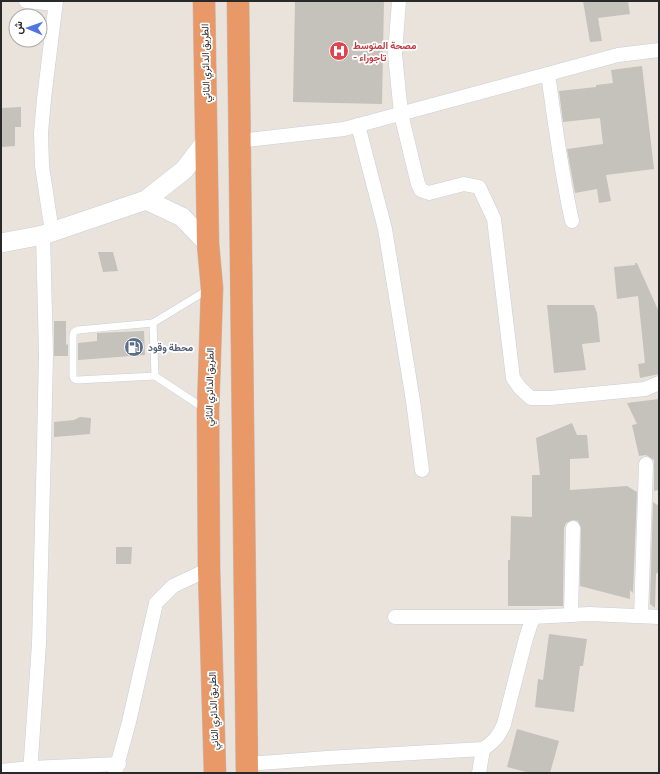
<svg xmlns="http://www.w3.org/2000/svg" width="660" height="774" viewBox="0 0 660 774" font-family="Manrope,Vazirmatn,sans-serif">
	<style>
		.building { fill: #c5c1bb }
		.lines { fill: none; stroke-linecap: round; stroke-linejoin: round }
		.lane-casing { stroke: #cbced9; stroke-width: 8 }
		.street-casing { stroke: #cbced9; stroke-width: 15 }
		.secondary-casing { stroke: #cbced9; stroke-width: 20 }
		.highway-casing { stroke: #c3c3c3; stroke-width: 23 }
		.lane { stroke: #fff; stroke-width: 7 }
		.street { stroke: #fff; stroke-width: 14 }
		.secondary { stroke: #fff; stroke-width: 19 }
		.highway { stroke: #e99867; stroke-width: 22 }
		.labels { text-anchor: middle; stroke-width: 3.5; stroke-linejoin: round; paint-order: stroke }
		.health-label { font-size: 10px; font-weight: bold; fill: #be3a42; stroke: #fff; text-anchor: start }
		.street-label { font-size: 10px; fill: #292929; stroke: #fff }
		.service-label { font-size: 10px; font-weight: bold; fill: #4e5e75; stroke: #fff; text-anchor: start }
	</style>
	<rect width="100%" height="100%" fill="#e9e3dc"/>
	<g class="building">
		<path d="M 295,1 L 384,1 L 382,104 L 293,102 Z"/>
		<path d="M 583,1 L 628,1 L 630,14 L 598,18 L 602,41 L 590,42 Z"/>
		<path d="M 642,66 L 654,169 L 606,175 L 611,201 L 599,203 L 597,189 L 575,193 L 567,149 L 603,144 L 600,118 L 563,122 L 559,91 L 596,87 L 596,85 L 613,83 L 611,70 Z"/>
		<path d="M 21,107 L 21,127 L 15,127 L 15,146 L 1,147 L 1,108 Z"/>
		<path d="M 98,252 L 113,252 L 118,271 L 103,272 Z"/>
		<path d="M 635,263 L 637,263 L 659,312 L 659,374 L 640,378 L 638,364 L 645,363 L 638,296 L 617,299 L 614,267 L 635,265 Z"/>
		<path d="M 547,305 L 594,305 L 597,313 L 600,342 L 582,344 L 586,370 L 554,373 Z"/>
		<path d="M 54,321 L 66,321 L 66,345 L 68,344 L 68,356 L 54,356 Z"/>
		<path d="M 144,331 L 145,355 L 78,360 L 78,343 L 97,341 L 97,333 Z"/>
		<path d="M 659,399 L 659,490 L 654,491 L 654,460 L 646,455 L 639,456 L 632,425 L 637,424 L 627,403 Z"/>
		<path d="M 80,417 L 91,418 L 90,434 L 54,437 L 54,422 L 74,420 Z"/>
		<path d="M 572,423 L 577,435 L 587,435 L 589,458 L 570,459 L 570,490 L 627,486 L 637,492 L 633,593 L 630,590 L 630,599 L 580,586 L 581,528 L 578,521 L 573,520 L 566,523 L 564,528 L 563,606 L 508,606 L 508,560 L 510,560 L 511,516 L 532,517 L 532,475 L 540,475 L 536,438 Z"/>
		<path d="M 653,502 L 659,506 L 659,571 L 656,574 L 655,608 L 650,604 Z"/>
		<path d="M 116,547 L 132,547 L 131,564 L 116,564 Z"/>
		<path d="M 549,634 L 587,639 L 583,666 L 580,666 L 574,712 L 535,707 L 538,679 L 543,680 Z"/>
		<path d="M 517,729 L 559,741 L 550,773 L 530,773 L 507,767 Z"/>
	</g>
	<g class="lines">
		<defs>
			<g id="lane">
				<path d="M 153,323 L 78,330 L 74,332 L 73,335 L 73,376 L 74,379 L 77,380 L 155,376"/>
				<path d="M 205,409 L 155,376 L 153,323 L 209,289"/>
			</g>
			<g id="street">
				<path d="M 26,1 L 55,4"/>
				<path d="M 399,1 L 395,54 L 401,114 L 418,184 L 421,190 L 429,193 L 464,184 L 479,187 L 494,219 L 513,378 L 520,388 L 531,398 L 550,398 L 645,389 L 659,383"/>
				<path d="M 548,74 C 555,123 561,172 572,221"/>
				<path d="M 358,125 L 385,229 L 413,401 L 422,470"/>
				<path d="M 239,141 L 344,129 L 618,55 L 659,50"/>
				<path d="M 52,232 L 42,166 L 41,133 L 44,99 L 56,1"/>
				<path d="M 571,615 L 573,528"/>
				<path d="M 641,616 L 646,464"/>
				<path d="M 395,617 L 533,617"/>
				<path d="M 247,764 L 327,758 L 483,749 C 494,742 499,736 504,724 L 526,638 L 533,617 L 589,614 L 659,617"/>
				<path d="M 1,771 L 30,768 L 119,764"/>
				<path d="M 30,773 L 39,644 L 44,446 L 46,353 L 43,235"/>
				<path d="M 115,773 L 129,722 L 156,603 L 173,586 L 209,569"/>
				<path d="M 479,773 L 483,749"/>
			</g>
			<g id="secondary">
				<path d="M 146,200 L 182,217 L 208,244"/>
				<path d="M 1,243 L 43,235 L 146,200 L 184,170 L 207,140"/>
			</g>
			<g id="highway">
				<path d="M 204,1 L 208,244 L 212,288 L 208,412 L 209,569 L 215,773"/>
				<path d="M 238,1 L 247,773"/>
			</g>
		</defs>
		<use href="#lane" class="lane-casing"/>
		<use href="#street" class="street-casing"/>
		<use href="#secondary" class="secondary-casing"/>
		<use href="#highway" class="highway-casing"/>
		<use href="#lane" class="lane"/>
		<use href="#street" class="street"/>
		<use href="#secondary" class="secondary"/>
		<use href="#highway" class="highway"/>
	</g>
	<defs>
		<symbol id="hospital-disc" viewBox="-11 -11 22 22"><circle r="9.5" fill="#e0444e" stroke="#fff"/><path d="M-5-5h3v3.5h4V-5h3V5h-3V1.5h-4V5h-3Z" fill="#fff"/></symbol>
		<symbol id="fuel-disc" viewBox="-11 -11 22 22"><circle r="9.5" fill="#5c6f8a" stroke="#fff"/><path d="M-5.5-6h7V0h2V4h1.3V-2.5L3-4.5l.8-.8L6-3V5H2.5V1h-1V6h-7ZM-4.2-4.7v3.2H.2V-4.7Z" fill="#fff"/></symbol>
	</defs>
	<g fill-rule="evenodd">
		<use href="#hospital-disc" x="328" y="40" width="22" height="22"/>
		<use href="#fuel-disc" x="123" y="336" width="22" height="22"/>
	</g>
	<g class="labels">
		<g class="health-label">
			<text x="353" y="49">مصحة المتوسط<tspan x="353" dy="12">- تاجوراء</tspan></text>
		</g>
		<g class="street-label">
			<text transform="translate(205 63) rotate(-91)" y="4">الطريق الدائري الثاني</text>
			<text transform="translate(209 387) rotate(-89)" y="4">الطريق الدائري الثاني</text>
			<text transform="translate(213 711) rotate(-92)" y="4">الطريق الدائري الثاني</text>
		</g>
		<g class="service-label">
			<text x="148" y="351">محطة وقود</text>
		</g>
	</g>
	<rect width="660" height="774" fill="none" stroke="#292929" stroke-width="4"/>
	<g transform="translate(28 28) rotate(272)"><circle r="19" fill="#ffffff" stroke="#a9a9a9"/>
	<path d="M0-3L7 15L0 10L-7 15Z" fill="#5074e3"/>
	<text y="-6" font-size="11" font-weight="bold" text-anchor="middle" fill="#292929">ش</text>
	</g>
</svg>
